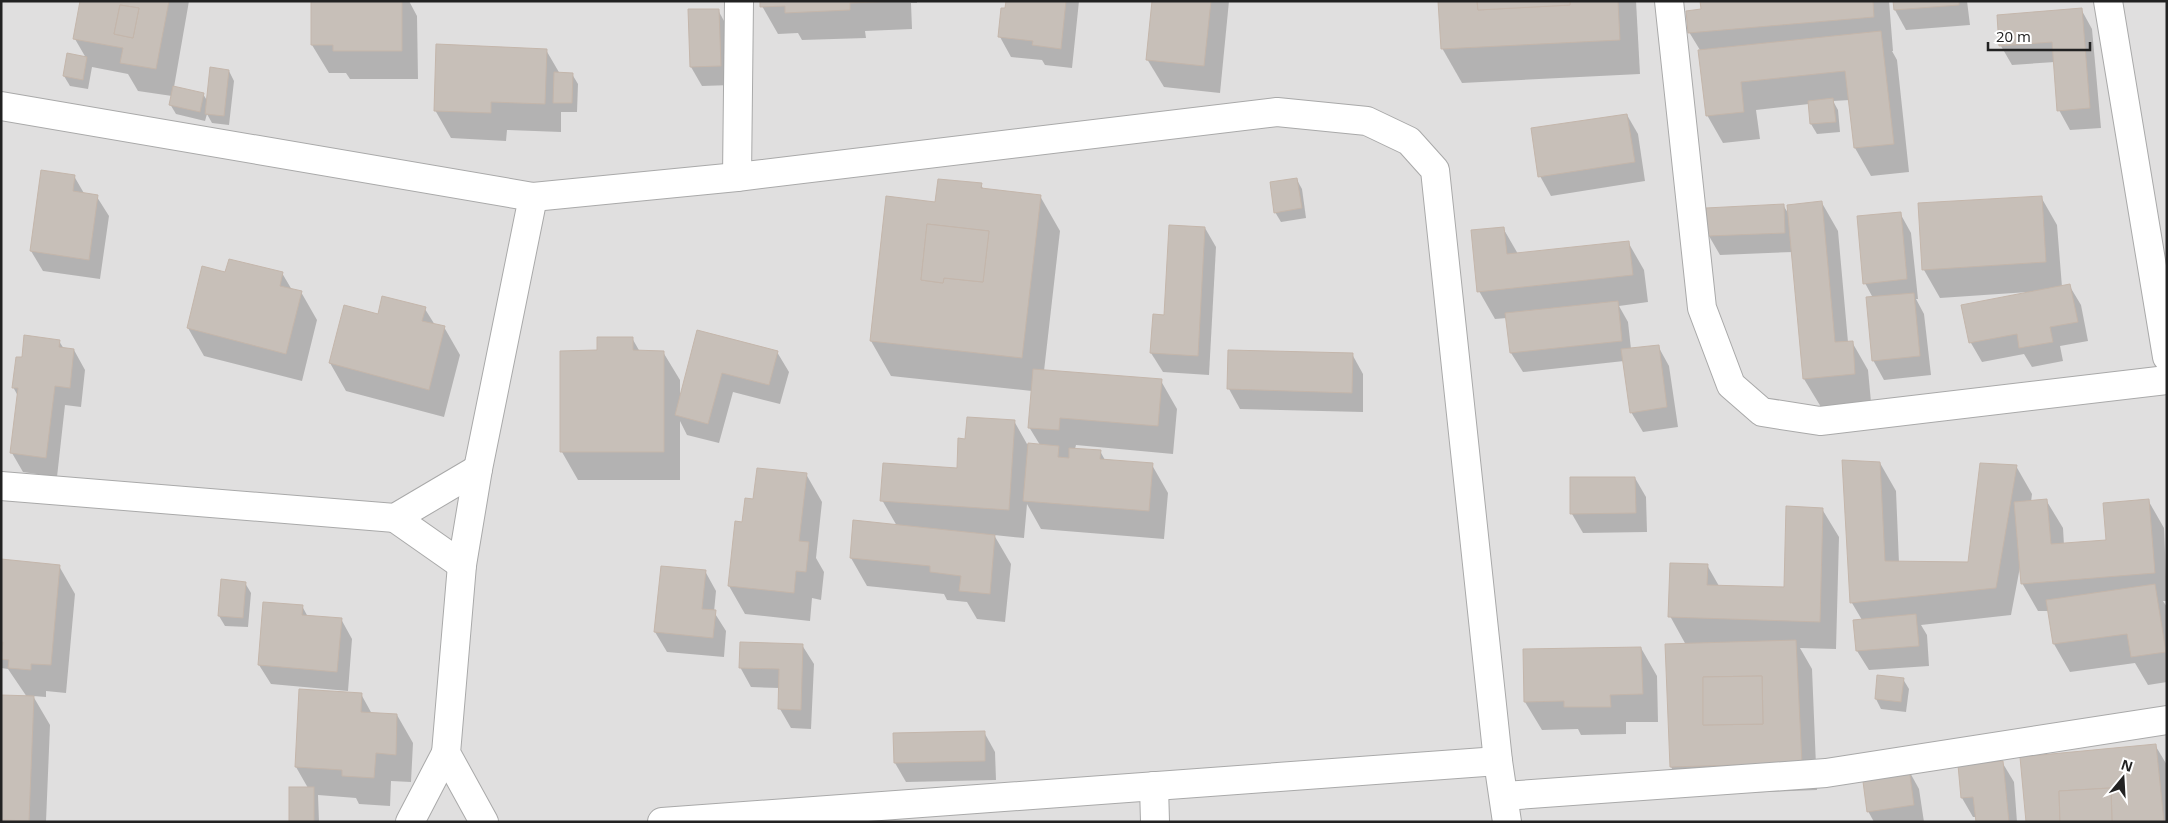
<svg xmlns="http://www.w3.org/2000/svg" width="2168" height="823" viewBox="0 0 2168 823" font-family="'Open Sans',sans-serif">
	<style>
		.residential { fill: #e0dfdf }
		.shadow { fill: #0003 }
		.building { fill: #c7bfb8; stroke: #c4b6ab; fill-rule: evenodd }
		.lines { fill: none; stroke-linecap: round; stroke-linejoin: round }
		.street-casing { stroke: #a9a9a9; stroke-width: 30 }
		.street { stroke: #fff; stroke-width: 28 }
	</style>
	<rect width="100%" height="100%" fill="#f2efe9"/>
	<rect class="residential" x="1" y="1" width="2166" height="821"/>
	<g class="shadow">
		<path d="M 81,1 L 189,1 L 174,87 L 203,94 L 208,102 L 229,71 L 234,81 L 229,125 L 212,123 L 207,114 L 205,121 L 176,114 L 170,104 L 172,96 L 138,91 L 128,74 L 92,67 L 88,89 L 70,86 L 64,76 L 86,58 L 75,39 Z"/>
		<path d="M 312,1 L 409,1 L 417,16 L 418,79 L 350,79 L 346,73 L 329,73 L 312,45 Z"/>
		<path d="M 761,1 L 917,1 L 917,3 L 911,3 L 912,29 L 865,31 L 866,38 L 802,40 L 798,33 L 778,34 L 762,6 Z"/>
		<path d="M 1007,1 L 1079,1 L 1072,68 L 1045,65 L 1042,60 L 1011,57 L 1000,37 Z"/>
		<path d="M 1153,1 L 1229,1 L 1220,93 L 1164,87 L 1147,59 Z"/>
		<path d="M 1439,1 L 1636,1 L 1640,74 L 1462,83 L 1442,48 Z"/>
		<path d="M 1701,1 L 1889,1 L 1893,51 L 1892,51 L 1897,60 L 1909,172 L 1871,176 L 1855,148 L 1850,100 L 1833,101 L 1838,110 L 1840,132 L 1817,134 L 1811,124 L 1809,104 L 1756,110 L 1760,139 L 1723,143 L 1707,115 L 1700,50 L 1689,32 L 1702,11 Z"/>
		<path d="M 1894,1 L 1967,1 L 1970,25 L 1906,30 L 1895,10 Z"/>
		<path d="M 2081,9 L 2092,29 L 2101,128 L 2070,130 L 2059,110 L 2055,62 L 2012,65 L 2001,46 Z"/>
		<path d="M 718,10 L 729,30 L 732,85 L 702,86 L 691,67 Z"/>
		<path d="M 546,50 L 560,74 L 572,74 L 578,84 L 577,112 L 561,112 L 561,132 L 507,130 L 506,141 L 451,138 L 435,110 Z"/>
		<path d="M 1627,115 L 1638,134 L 1645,181 L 1551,196 L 1540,176 Z"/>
		<path d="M 74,176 L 85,195 L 97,197 L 109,216 L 100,279 L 43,271 L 31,251 Z"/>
		<path d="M 1297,180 L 1302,189 L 1306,218 L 1281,222 L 1275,212 Z"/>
		<path d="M 981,185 L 984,190 L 1040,196 L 1060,231 L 1044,371 L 1161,381 L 1177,409 L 1173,454 L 1076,445 L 1075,449 L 1100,451 L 1105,460 L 1152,465 L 1168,493 L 1164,539 L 1041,529 L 1027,504 L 1024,538 L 994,535 L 1011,564 L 1005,622 L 977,619 L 967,602 L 947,600 L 944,594 L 867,586 L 851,558 L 897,526 L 882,500 L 958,469 L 966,440 L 1014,421 L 1027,444 L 1040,445 L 1029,427 L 1032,391 L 891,376 L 871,341 L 936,203 Z"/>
		<path d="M 2041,197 L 2057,225 L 2062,287 L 2069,285 L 2081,305 L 2088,341 L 2060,346 L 2063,361 L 2032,367 L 2024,354 L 1982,362 L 1971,343 L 1963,306 L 2028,293 L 2028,292 L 1940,298 L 1924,270 Z"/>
		<path d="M 1822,203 L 1838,231 L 1848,342 L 1852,342 L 1868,370 L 1871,402 L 1821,407 L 1804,379 L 1793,252 L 1720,255 L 1709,236 L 1783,205 L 1790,216 Z"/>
		<path d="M 1900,213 L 1911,233 L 1918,299 L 1916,299 L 1924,314 L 1931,375 L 1884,380 L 1873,360 L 1873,298 L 1865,283 Z"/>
		<path d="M 1205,228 L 1216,247 L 1209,375 L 1163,372 L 1151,353 L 1165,316 Z"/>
		<path d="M 1503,228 L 1518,254 L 1628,242 L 1644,270 L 1648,302 L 1619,306 L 1628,322 L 1631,349 L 1658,346 L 1669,366 L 1678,427 L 1643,432 L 1631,412 L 1624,361 L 1523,372 L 1511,353 L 1507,318 L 1495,319 L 1479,291 Z"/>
		<path d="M 282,273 L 292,290 L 301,292 L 317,320 L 302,381 L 204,356 L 188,328 Z"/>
		<path d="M 425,309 L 435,325 L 444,327 L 460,355 L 444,417 L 346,391 L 330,363 L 379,315 Z"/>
		<path d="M 698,331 L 777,352 L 789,372 L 780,404 L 733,392 L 719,443 L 687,435 L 680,421 L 680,480 L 578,480 L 562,452 L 598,352 L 632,338 L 640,352 L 663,352 L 680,380 L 680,398 Z"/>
		<path d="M 59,341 L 64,349 L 74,350 L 85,370 L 81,407 L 65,405 L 57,477 L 23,472 L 12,453 L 18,396 L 13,387 L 23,359 Z"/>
		<path d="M 1230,351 L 1352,354 L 1363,374 L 1363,412 L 1240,409 L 1229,389 Z"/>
		<path d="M 1843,462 L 1880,463 L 1896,491 L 1899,563 L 1969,564 L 2016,466 L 2032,494 L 2031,502 L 2046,500 L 2063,528 L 2064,545 L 2108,541 L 2148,500 L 2164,528 L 2167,601 L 2163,601 L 2167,607 L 2167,682 L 2148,685 L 2135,663 L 2070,672 L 2054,644 L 2049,611 L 2038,611 L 2022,583 L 2020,567 L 2011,615 L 1921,625 L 1927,635 L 1929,666 L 1869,670 L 1857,651 L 1862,620 L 1852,603 Z"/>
		<path d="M 806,474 L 822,502 L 816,558 L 824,572 L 821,600 L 812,598 L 810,621 L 745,614 L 729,586 L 743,523 L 754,500 Z"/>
		<path d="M 1635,478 L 1646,497 L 1647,532 L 1583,533 L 1572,514 Z"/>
		<path d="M 1822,509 L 1839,537 L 1836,649 L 1800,648 L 1812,669 L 1817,790 L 1687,795 L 1671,767 L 1686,645 L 1670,616 L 1707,565 L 1719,586 L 1785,588 Z"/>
		<path d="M 1,559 L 2,561 L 59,566 L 75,594 L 66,693 L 46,691 L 46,697 L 33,696 L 50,725 L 46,822 L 1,822 L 1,696 L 27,697 L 8,669 L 1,668 Z"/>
		<path d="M 705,571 L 716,591 L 714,612 L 726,631 L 724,657 L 667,652 L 655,632 Z"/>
		<path d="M 245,583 L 251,593 L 248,627 L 225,626 L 219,616 Z"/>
		<path d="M 302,606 L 308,617 L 341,619 L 352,639 L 348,691 L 271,684 L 259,665 Z"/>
		<path d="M 802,645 L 814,664 L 811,729 L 791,728 L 780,709 L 780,688 L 751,687 L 740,667 Z"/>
		<path d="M 1641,648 L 1657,676 L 1658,722 L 1626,722 L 1626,734 L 1581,735 L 1578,729 L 1542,730 L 1525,702 Z"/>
		<path d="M 1903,679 L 1909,689 L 1906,712 L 1881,709 L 1876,699 Z"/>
		<path d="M 300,691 L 361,694 L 372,714 L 397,715 L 413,743 L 411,782 L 391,781 L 390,806 L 359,804 L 356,798 L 318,795 L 319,822 L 291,822 L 308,788 L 296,767 Z"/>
		<path d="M 984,732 L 995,752 L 996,780 L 906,782 L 895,763 Z"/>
		<path d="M 2155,745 L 2167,765 L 2167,822 L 2028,822 Z"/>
		<path d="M 2002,762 L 2014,782 L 2017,822 L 1977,822 L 1976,817 L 1973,817 L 1962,798 Z"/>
		<path d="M 1908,769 L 1919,789 L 1924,822 L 1874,822 L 1868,811 Z"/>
	</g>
	<g class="building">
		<path d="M 80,1 L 169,1 L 156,69 L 120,63 L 123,48 L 73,39 ZM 120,5 L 139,8 L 133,38 L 114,34 Z"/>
		<path d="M 311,1 L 402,1 L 402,51 L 333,51 L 333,45 L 311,45 Z"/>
		<path d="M 760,1 L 897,1 L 850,3 L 850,10 L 785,13 L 785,6 L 760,7 Z"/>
		<path d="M 1006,1 L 1066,1 L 1061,49 L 1032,45 L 1033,41 L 998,37 L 1001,8 L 1005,8 Z"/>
		<path d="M 1152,1 L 1211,1 L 1204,66 L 1146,60 Z"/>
		<path d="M 1438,1 L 1477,1 L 1478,10 L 1570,5 L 1570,1 L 1618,1 L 1620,40 L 1441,49 Z"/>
		<path d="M 1477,1 L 1570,1 L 1570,5 L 1478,10 Z"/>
		<path d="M 1700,1 L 1873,1 L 1874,17 L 1688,33 L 1686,11 L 1701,9 Z"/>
		<path d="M 1893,1 L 1959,1 L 1959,5 L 1894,10 Z"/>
		<path d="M 120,5 L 139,8 L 133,38 L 114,34 Z"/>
		<path d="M 2082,8 L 2090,108 L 2057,111 L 2052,42 L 1999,46 L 1997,15 Z"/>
		<path d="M 688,9 L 719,9 L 721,66 L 690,67 Z"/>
		<path d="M 1881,31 L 1894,144 L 1854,148 L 1845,71 L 1741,82 L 1744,112 L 1706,116 L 1698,50 Z"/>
		<path d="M 436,44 L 547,49 L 545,104 L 491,102 L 491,113 L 434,111 Z"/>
		<path d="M 67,53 L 87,57 L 83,80 L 63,76 Z"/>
		<path d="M 210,67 L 229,70 L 224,116 L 205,114 Z"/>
		<path d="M 554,72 L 573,73 L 572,103 L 553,103 Z"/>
		<path d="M 173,86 L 204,93 L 200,112 L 169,105 Z"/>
		<path d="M 1833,98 L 1836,122 L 1810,124 L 1808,101 Z"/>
		<path d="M 1627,114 L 1635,162 L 1538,177 L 1531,128 Z"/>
		<path d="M 41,170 L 75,175 L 73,191 L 98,195 L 89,260 L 30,251 Z"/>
		<path d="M 1297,178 L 1302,208 L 1274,213 L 1270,182 Z"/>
		<path d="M 938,179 L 982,183 L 981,188 L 1041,195 L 1022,358 L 870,341 L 886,196 L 935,202 ZM 927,224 L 989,231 L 983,282 L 944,278 L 943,283 L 921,280 Z"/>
		<path d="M 2042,196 L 2046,262 L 1922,270 L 1918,203 Z"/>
		<path d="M 1822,201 L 1835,342 L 1853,341 L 1855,374 L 1803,379 L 1787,205 Z"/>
		<path d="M 1784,204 L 1785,233 L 1708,236 L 1706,208 Z"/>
		<path d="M 1901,212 L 1907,279 L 1863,284 L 1857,216 Z"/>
		<path d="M 927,224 L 989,231 L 983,282 L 944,278 L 943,283 L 921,280 Z"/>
		<path d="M 1169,225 L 1205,227 L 1198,356 L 1150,353 L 1153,314 L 1164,315 Z"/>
		<path d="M 1504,227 L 1507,254 L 1629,241 L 1633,275 L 1477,292 L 1471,230 Z"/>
		<path d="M 229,259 L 283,272 L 280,286 L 302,291 L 286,354 L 187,328 L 202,266 L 225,272 Z"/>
		<path d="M 2070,284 L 2078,322 L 2050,327 L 2053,342 L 2019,348 L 2017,334 L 1969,343 L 1961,305 Z"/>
		<path d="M 1914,293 L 1920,356 L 1872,361 L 1866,297 Z"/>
		<path d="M 382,296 L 426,307 L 422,321 L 445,326 L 429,390 L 329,363 L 344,305 L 378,314 Z"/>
		<path d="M 1618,301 L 1622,341 L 1510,353 L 1505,313 Z"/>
		<path d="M 697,330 L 778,351 L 769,385 L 722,373 L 708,424 L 675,415 Z"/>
		<path d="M 24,335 L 60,340 L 59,347 L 74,349 L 70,388 L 55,386 L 46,458 L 10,453 L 18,388 L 12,388 L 16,357 L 22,357 Z"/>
		<path d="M 597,337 L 633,337 L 633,350 L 664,351 L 664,452 L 560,452 L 560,351 L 597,350 Z"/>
		<path d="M 1659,345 L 1667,407 L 1630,413 L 1621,349 Z"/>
		<path d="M 1228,350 L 1353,353 L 1352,393 L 1227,389 Z"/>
		<path d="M 1033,369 L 1162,379 L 1158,426 L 1060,418 L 1059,430 L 1028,428 Z"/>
		<path d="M 967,417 L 1015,420 L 1009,510 L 880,501 L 883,463 L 957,468 L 958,438 L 965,439 Z"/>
		<path d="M 1028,443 L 1059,446 L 1058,457 L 1069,458 L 1069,448 L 1101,450 L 1100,459 L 1153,463 L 1149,511 L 1023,501 Z"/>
		<path d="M 1842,460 L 1880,462 L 1885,561 L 1968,562 L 1980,463 L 2017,465 L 1996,588 L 1850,603 Z"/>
		<path d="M 757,468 L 807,473 L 799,541 L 809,542 L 806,572 L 796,571 L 794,593 L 728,586 L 735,521 L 742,522 L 745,498 L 753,499 Z"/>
		<path d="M 1570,477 L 1635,477 L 1636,513 L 1570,514 Z"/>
		<path d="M 2047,499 L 2051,544 L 2106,540 L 2103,503 L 2149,499 L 2155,573 L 2021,584 L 2014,502 Z"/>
		<path d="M 1786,506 L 1823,508 L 1820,622 L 1668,617 L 1670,563 L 1708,564 L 1707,585 L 1784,587 Z"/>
		<path d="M 853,520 L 995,535 L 990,594 L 959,591 L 961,576 L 930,572 L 930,566 L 850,558 Z"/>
		<path d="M 1,559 L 60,565 L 51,665 L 31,664 L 31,670 L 8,668 L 9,660 L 1,659 L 3,642 L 1,642 Z"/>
		<path d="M 661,566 L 706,570 L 702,609 L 716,610 L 713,638 L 654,632 Z"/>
		<path d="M 221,579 L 246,582 L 243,618 L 218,616 Z"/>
		<path d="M 2155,584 L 2166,652 L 2131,657 L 2127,634 L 2053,644 L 2046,600 Z"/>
		<path d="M 263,602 L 303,605 L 302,615 L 342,618 L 337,672 L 258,665 Z"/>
		<path d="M 1916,614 L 1919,646 L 1856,651 L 1853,620 Z"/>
		<path d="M 1796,640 L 1802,763 L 1670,767 L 1665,644 ZM 1762,676 L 1763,724 L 1703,725 L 1703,677 Z"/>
		<path d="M 740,642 L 803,644 L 801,710 L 778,709 L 779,669 L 739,668 Z"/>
		<path d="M 1641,647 L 1643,694 L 1610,695 L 1611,707 L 1564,707 L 1564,701 L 1524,702 L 1523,649 Z"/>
		<path d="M 1877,675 L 1904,678 L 1901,702 L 1875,699 Z"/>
		<path d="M 1762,676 L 1763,724 L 1703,725 L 1703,677 Z"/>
		<path d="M 299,689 L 362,693 L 361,712 L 397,714 L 396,755 L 376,753 L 374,778 L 342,776 L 342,770 L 295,767 Z"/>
		<path d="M 1,695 L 34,696 L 29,821 L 1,820 Z"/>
		<path d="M 985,731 L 985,761 L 894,763 L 893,733 Z"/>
		<path d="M 2156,744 L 2164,822 L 2112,822 L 2111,788 L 2059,791 L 2060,822 L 2026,822 L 2020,757 Z"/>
		<path d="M 2003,761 L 2009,822 L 1976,822 L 1973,797 L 1961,798 L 1958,765 Z"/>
		<path d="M 1909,768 L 1914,805 L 1867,812 L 1862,774 Z"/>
		<rect x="289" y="787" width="25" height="35"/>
		<path d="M 2111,788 L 2112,822 L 2060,822 L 2059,791 Z"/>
	</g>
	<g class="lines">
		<defs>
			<g id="street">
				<path d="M 1669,1 L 1702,308 L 1731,385 L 1762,412 L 1820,421 L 2167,380"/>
				<path d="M 2108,1 L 2167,357"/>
				<path d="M 1,106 L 533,197"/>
				<path d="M 737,177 L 739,1"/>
				<path d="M 1,486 L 395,518 L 478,469"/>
				<path d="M 395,518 L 462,565"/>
				<path d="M 1154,786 L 1155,822"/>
				<path d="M 1504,796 L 1826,773 L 2167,720"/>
				<path d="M 410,822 L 446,753"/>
				<path d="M 484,822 L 446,753 L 462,565 L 478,469 L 533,197 L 737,177 L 1277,112 L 1367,121 L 1409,141 L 1435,170 L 1498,761 L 1507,822"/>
				<path d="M 662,822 L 1498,761"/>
			</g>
		</defs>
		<use href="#street" class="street-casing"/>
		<use href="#street" class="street"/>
	</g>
	<rect width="2168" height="823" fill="none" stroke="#222222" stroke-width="5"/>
	<g transform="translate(2123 778) rotate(18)" stroke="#ffffff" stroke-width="4" paint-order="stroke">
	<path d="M0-4L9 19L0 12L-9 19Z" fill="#222222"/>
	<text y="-8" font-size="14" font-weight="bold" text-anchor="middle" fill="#222222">N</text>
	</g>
	<path d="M1988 42v8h102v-8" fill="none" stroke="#222222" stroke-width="2.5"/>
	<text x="1996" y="42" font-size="15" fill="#222222" stroke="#ffffff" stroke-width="4" paint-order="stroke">20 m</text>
</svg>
